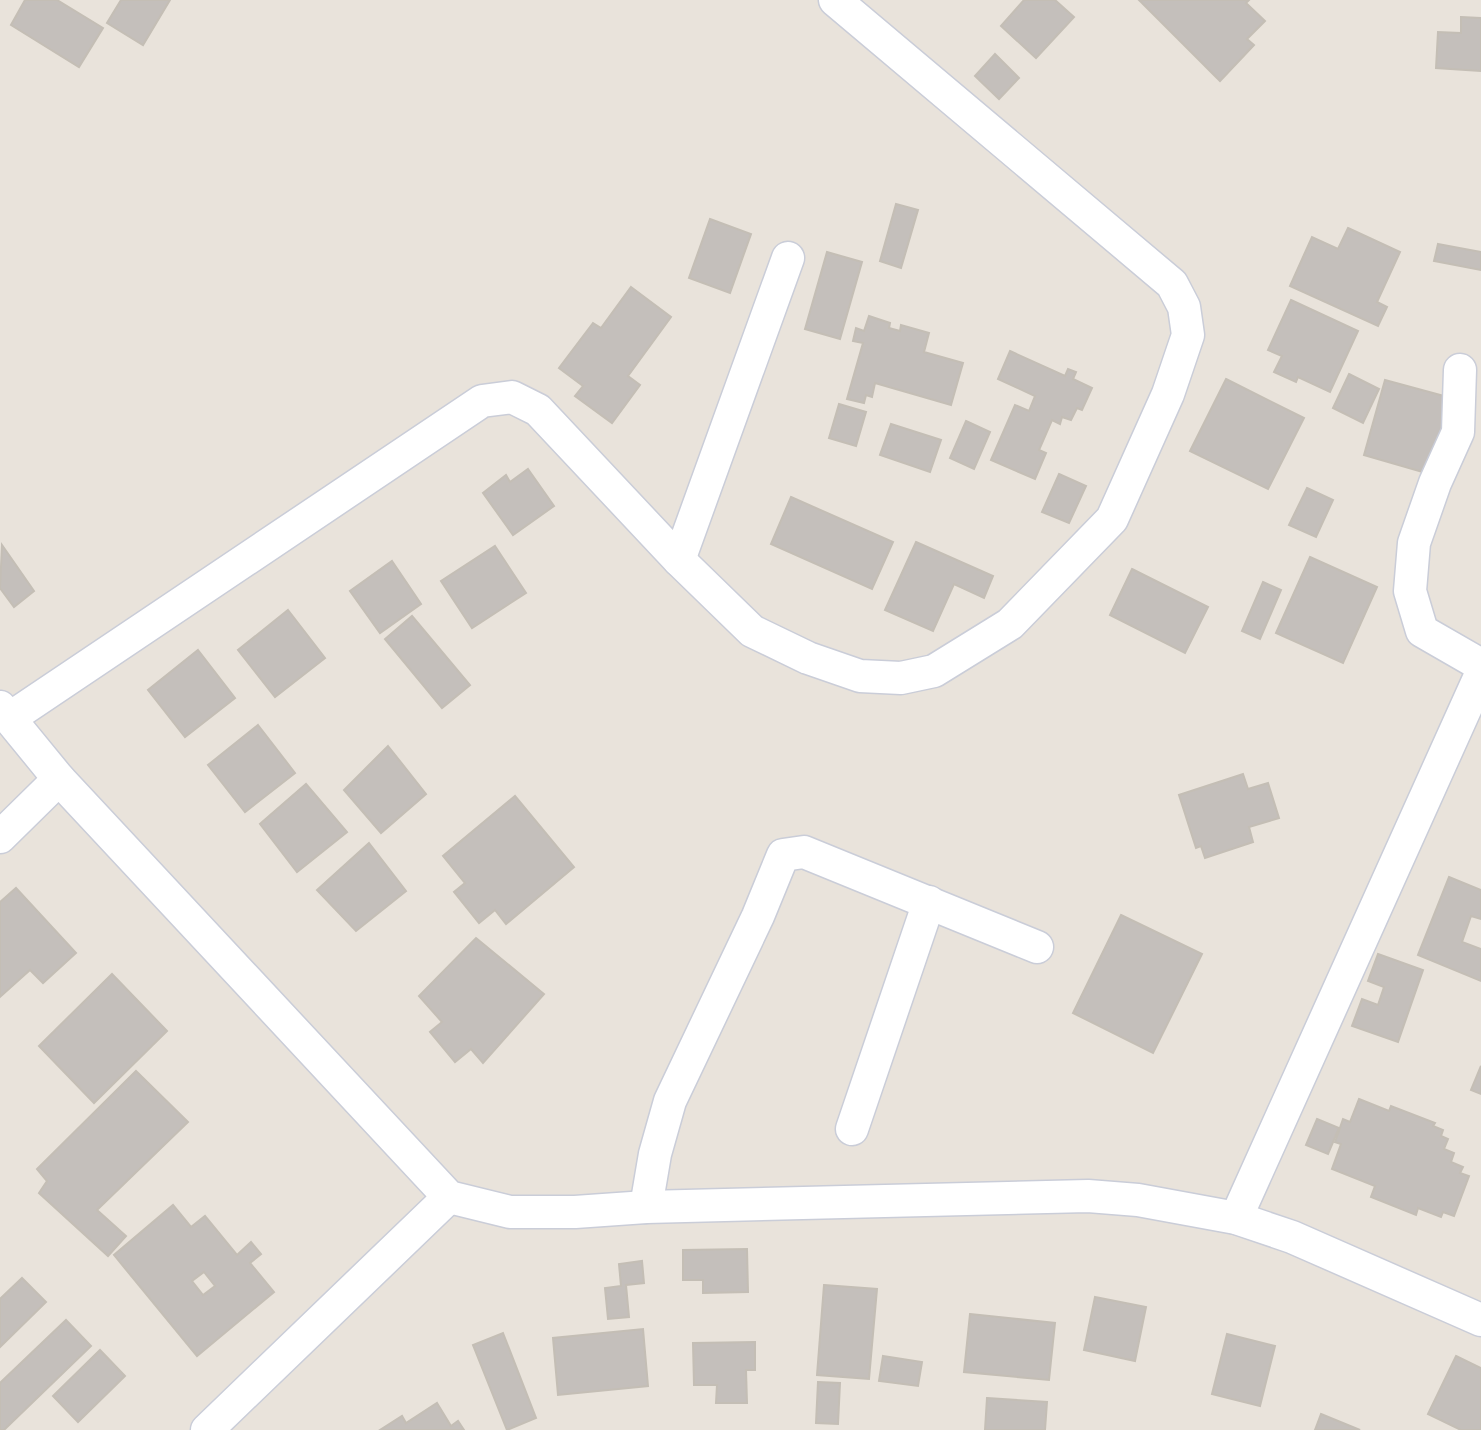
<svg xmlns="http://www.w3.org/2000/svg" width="1481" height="1430" viewBox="0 0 1481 1430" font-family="Montserrat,sans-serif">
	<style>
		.building { fill: #c4bfbb; stroke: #c4beb5; stroke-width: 2; fill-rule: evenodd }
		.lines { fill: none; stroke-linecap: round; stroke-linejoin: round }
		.street-casing { stroke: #cacdd8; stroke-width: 35 }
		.street { stroke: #fff; stroke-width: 32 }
	</style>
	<rect width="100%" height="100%" fill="#e9e3db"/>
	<g class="building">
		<path d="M 25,0 L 57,0 L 103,28 L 79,67 L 11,25 Z"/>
		<path d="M 121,0 L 170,0 L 143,45 L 107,23 Z"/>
		<path d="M 1024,0 L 1055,0 L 1074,17 L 1036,58 L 1001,26 Z"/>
		<path d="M 1139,0 L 1249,0 L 1246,3 L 1265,21 L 1247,39 L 1254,45 L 1220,81 Z"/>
		<path d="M 1461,17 L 1481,18 L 1481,71 L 1436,68 L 1438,32 L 1461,33 Z"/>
		<path d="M 995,54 L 1019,78 L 999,99 L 975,76 Z"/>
		<path d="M 896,204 L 918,210 L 901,268 L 880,261 Z"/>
		<path d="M 710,219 L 751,234 L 730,293 L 689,278 Z"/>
		<path d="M 1348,228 L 1400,252 L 1377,302 L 1387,307 L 1378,326 L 1290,286 L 1312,237 L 1338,249 Z"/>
		<path d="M 1438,244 L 1481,252 L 1481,270 L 1434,261 Z"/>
		<path d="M 827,252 L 862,262 L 840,339 L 805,329 Z"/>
		<path d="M 631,287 L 671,317 L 628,376 L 640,385 L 612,423 L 575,396 L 583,386 L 559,368 L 593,323 L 601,328 Z"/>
		<path d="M 1291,300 L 1358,331 L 1330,392 L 1298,377 L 1296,382 L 1274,372 L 1282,356 L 1268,350 Z"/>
		<path d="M 869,316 L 890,323 L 889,328 L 900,331 L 901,325 L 929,333 L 924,352 L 963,363 L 951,405 L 875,383 L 872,397 L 866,395 L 864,403 L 847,399 L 863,343 L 853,341 L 856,328 L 864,331 Z"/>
		<path d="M 1010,351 L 1065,376 L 1068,369 L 1076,372 L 1073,379 L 1092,388 L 1082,410 L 1077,408 L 1071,420 L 1062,417 L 1060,424 L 1052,420 L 1039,450 L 1046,453 L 1035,479 L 991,460 L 1015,405 L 1029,411 L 1035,396 L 998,379 Z"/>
		<path d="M 1349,374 L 1379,389 L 1363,423 L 1333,408 Z"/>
		<path d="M 1226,379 L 1304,418 L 1268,489 L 1190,451 Z"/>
		<path d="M 1385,380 L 1455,399 L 1433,475 L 1364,455 Z"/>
		<path d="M 839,404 L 866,412 L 856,446 L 829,438 Z"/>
		<path d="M 966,421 L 990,432 L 974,469 L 950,458 Z"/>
		<path d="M 891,424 L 941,440 L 930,472 L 880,455 Z"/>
		<path d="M 528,469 L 554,506 L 513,535 L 483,493 L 506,475 L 510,482 Z"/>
		<path d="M 1059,474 L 1086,486 L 1069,523 L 1042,512 Z"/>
		<path d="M 1307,488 L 1333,500 L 1316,537 L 1289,525 Z"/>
		<path d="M 791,497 L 893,542 L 872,589 L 771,544 Z"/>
		<path d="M 916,542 L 993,576 L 984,598 L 954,584 L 933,631 L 885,610 Z"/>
		<path d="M 2,545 L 34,591 L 14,607 L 0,588 Z"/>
		<path d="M 495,546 L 526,593 L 472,628 L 441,581 Z"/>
		<path d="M 1310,557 L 1377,587 L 1343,663 L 1276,633 Z"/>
		<path d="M 392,561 L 421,604 L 380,633 L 350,591 Z"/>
		<path d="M 1132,569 L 1208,607 L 1185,653 L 1110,615 Z"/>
		<path d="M 1263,582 L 1281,590 L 1260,639 L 1242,631 Z"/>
		<path d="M 288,610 L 325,658 L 275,697 L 238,650 Z"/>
		<path d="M 412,616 L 470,685 L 442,708 L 385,639 Z"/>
		<path d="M 198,650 L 235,698 L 185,737 L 148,690 Z"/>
		<path d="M 258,725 L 295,773 L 245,812 L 208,765 Z"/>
		<path d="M 388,746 L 426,794 L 381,833 L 344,790 Z"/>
		<path d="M 1243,774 L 1248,789 L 1268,783 L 1279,818 L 1249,827 L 1253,842 L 1205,858 L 1201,846 L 1196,848 L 1179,795 Z"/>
		<path d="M 306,784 L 347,832 L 297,872 L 260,824 Z"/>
		<path d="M 515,796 L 574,867 L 506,924 L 495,910 L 479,923 L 454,892 L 465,883 L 443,856 Z"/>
		<path d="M 369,843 L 406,891 L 356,931 L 317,890 Z"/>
		<path d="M 1449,877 L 1481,890 L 1481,919 L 1471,916 L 1462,942 L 1481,949 L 1481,981 L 1418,955 Z"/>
		<path d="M 16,888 L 76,953 L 43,983 L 30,970 L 0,997 L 0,902 Z"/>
		<path d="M 1121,915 L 1202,954 L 1153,1053 L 1073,1013 Z"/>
		<path d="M 476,938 L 544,994 L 483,1063 L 471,1049 L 455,1062 L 430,1032 L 442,1022 L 419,996 Z"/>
		<path d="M 1378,954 L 1423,970 L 1398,1042 L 1352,1026 L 1362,999 L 1378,1005 L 1384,987 L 1368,981 Z"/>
		<path d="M 112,974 L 167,1031 L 94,1103 L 39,1046 Z"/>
		<path d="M 1481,1066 L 1481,1094 L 1471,1090 Z"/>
		<path d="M 136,1071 L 188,1122 L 97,1210 L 126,1236 L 108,1256 L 39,1193 L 47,1181 L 37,1169 Z"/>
		<path d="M 1359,1099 L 1389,1111 L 1391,1106 L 1435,1123 L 1433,1126 L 1443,1130 L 1441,1136 L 1448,1139 L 1444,1149 L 1454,1153 L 1451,1162 L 1463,1167 L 1460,1173 L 1469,1176 L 1454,1216 L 1443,1212 L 1441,1217 L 1418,1208 L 1416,1215 L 1371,1197 L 1375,1186 L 1332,1169 L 1341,1144 L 1335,1142 L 1343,1119 L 1350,1122 Z"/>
		<path d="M 1317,1119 L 1339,1128 L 1328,1154 L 1306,1145 Z"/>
		<path d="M 173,1205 L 191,1227 L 205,1216 L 237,1255 L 251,1242 L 261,1254 L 250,1263 L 274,1292 L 197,1356 L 114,1255 ZM 204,1272 L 215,1286 L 203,1295 L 192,1281 Z"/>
		<path d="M 747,1249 L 748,1292 L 703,1293 L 703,1280 L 683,1280 L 683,1250 Z"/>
		<path d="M 642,1261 L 644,1283 L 626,1285 L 629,1317 L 608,1319 L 605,1288 L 621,1286 L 619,1264 Z"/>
		<path d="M 22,1278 L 46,1302 L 0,1347 L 0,1299 Z"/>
		<path d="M 824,1285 L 877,1289 L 869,1379 L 817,1375 Z"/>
		<path d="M 1095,1297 L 1146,1307 L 1135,1361 L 1084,1350 Z"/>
		<path d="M 970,1314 L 1055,1323 L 1049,1380 L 964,1372 Z"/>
		<path d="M 66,1320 L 91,1346 L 4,1430 L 0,1430 L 0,1383 Z"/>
		<path d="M 643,1329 L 648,1386 L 558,1395 L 553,1338 Z"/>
		<path d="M 503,1333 L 536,1418 L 507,1430 L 473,1345 Z"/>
		<path d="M 1227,1334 L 1275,1346 L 1260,1406 L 1212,1394 Z"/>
		<path d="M 755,1342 L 755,1370 L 746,1370 L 747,1403 L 716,1403 L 717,1385 L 694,1385 L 693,1343 Z"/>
		<path d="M 100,1350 L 125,1376 L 78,1422 L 53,1396 Z"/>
		<path d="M 883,1356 L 922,1362 L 918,1386 L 879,1381 Z"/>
		<path d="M 1456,1356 L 1481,1368 L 1481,1430 L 1461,1430 L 1428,1414 Z"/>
		<path d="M 818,1382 L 840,1383 L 838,1424 L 816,1423 Z"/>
		<path d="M 987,1398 L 1047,1402 L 1045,1430 L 985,1430 Z"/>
		<path d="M 437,1403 L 451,1426 L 458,1421 L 464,1430 L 380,1430 L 402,1416 L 406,1423 Z"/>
		<path d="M 1321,1414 L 1360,1430 L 1315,1430 Z"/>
	</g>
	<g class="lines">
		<defs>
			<g id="street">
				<path d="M 1460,370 L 1458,432 L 1435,483 L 1414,543 L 1410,591 L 1422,631 L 1481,665"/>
				<path d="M 679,560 L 788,258"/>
				<path d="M 0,707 L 59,779 L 449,1197 L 510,1212 L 575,1212 L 646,1207 L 1088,1196 L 1138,1200 L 1236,1218 L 1292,1237 L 1481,1320"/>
				<path d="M 10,718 L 482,401 L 512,397 L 538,410 L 679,560 L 752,631 L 808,658 L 860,676 L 901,678 L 934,671 L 1010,624 L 1112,519 L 1168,394 L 1188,335 L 1184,307 L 1172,284 L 835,0"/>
				<path d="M 0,837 L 59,779"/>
				<path d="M 852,1129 L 929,902"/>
				<path d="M 646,1207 L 655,1154 L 670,1101 L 758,916 L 783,855 L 804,852 L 1037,947"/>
				<path d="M 1236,1218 L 1481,674"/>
				<path d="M 207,1430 L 449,1197"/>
			</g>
		</defs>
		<use href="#street" class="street-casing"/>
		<use href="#street" class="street"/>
	</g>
</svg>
